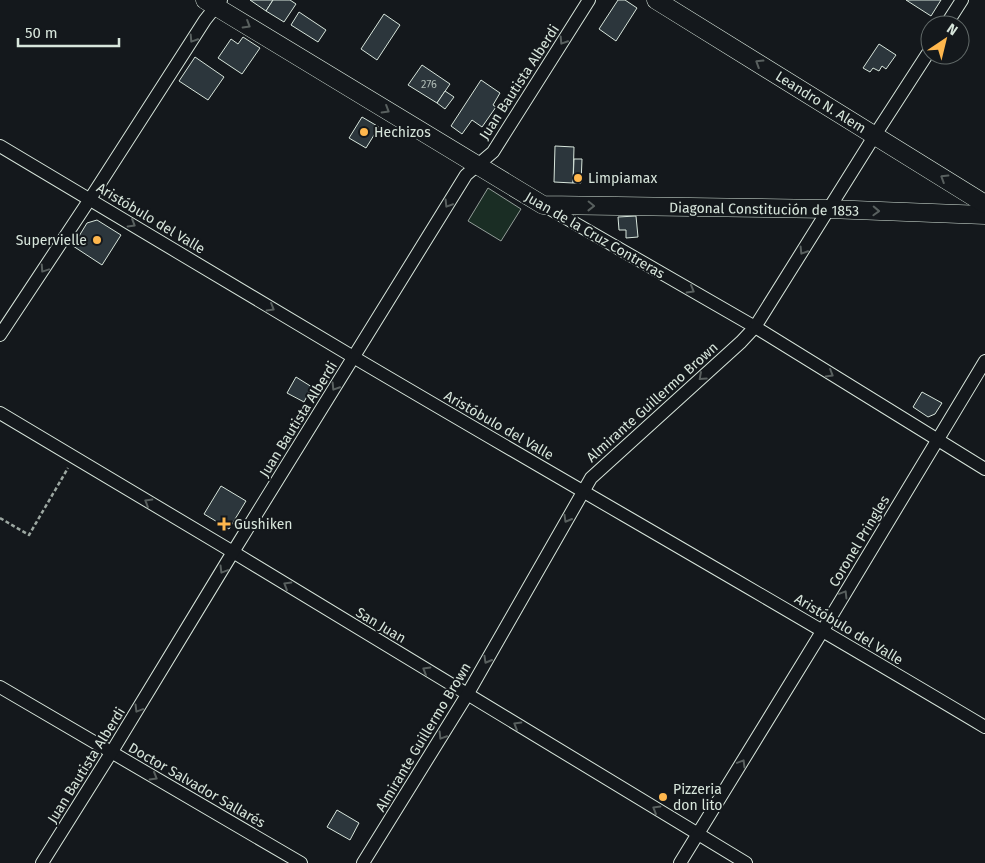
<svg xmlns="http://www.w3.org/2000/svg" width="985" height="863" viewBox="0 0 985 863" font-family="'Fira Sans',sans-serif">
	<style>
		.green { fill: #1a2d24; stroke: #939e99 }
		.building { fill: #2c363c; stroke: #d8e6dc }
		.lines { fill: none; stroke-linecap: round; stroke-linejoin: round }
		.minor-casing { stroke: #d8e6dc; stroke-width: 14 }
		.secondary-casing { stroke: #d8e6dc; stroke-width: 19 }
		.path { stroke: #9da8a2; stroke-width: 2.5; stroke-dasharray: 4 2.5; stroke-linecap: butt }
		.minor { stroke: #14181c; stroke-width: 12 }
		.secondary { stroke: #14181c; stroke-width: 18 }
		.oneway { stroke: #59605f }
		.poi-dot { fill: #ffb74d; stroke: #14181c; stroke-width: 2 }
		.labels { text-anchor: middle; stroke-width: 4; stroke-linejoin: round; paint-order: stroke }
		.number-label { font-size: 11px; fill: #adbab4 }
		.street-label { font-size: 14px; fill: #d8e6dc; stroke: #14181c }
		.poi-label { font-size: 14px; fill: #d8e6dc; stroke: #14181c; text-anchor: start }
	</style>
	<rect width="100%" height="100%" fill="#14181c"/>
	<path class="green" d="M 488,188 L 521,209 L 501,241 L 468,221 Z"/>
	<g class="building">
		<path d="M 250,0 L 273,0 L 266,11 Z"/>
		<path d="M 273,0 L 290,0 L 296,4 L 284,22 L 266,11 Z"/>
		<path d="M 618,0 L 625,0 L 637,8 L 616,41 L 599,29 Z"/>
		<path d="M 906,0 L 941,0 L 931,16 Z"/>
		<path d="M 299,12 L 326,30 L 318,42 L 291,25 Z"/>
		<path d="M 384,14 L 400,25 L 377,60 L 361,49 Z"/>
		<path d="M 243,37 L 260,48 L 242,74 L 218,58 L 231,39 L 238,44 Z"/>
		<path d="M 879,44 L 896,55 L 886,69 L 882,66 L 879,71 L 873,68 L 870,72 L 863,68 Z"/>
		<path d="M 195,57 L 224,77 L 208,100 L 179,81 Z"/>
		<path d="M 422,65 L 450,84 L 437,103 L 408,85 Z"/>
		<path d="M 481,80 L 500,93 L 493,105 L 496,107 L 482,127 L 472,120 L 462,134 L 451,126 Z"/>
		<path d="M 445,91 L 454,97 L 445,109 L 437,103 Z"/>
		<path d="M 362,117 L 379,127 L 366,148 L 349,138 Z"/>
		<path d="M 555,146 L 574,147 L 573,183 L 554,182 Z"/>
		<path d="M 574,159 L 582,159 L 581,183 L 573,183 Z"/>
		<path d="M 636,216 L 638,237 L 626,238 L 626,230 L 619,230 L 618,217 Z"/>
		<path d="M 97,220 L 121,235 L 102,265 L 73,246 L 87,223 Z"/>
		<path d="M 296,377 L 312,387 L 304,402 L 287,393 Z"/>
		<path d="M 922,392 L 942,403 L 935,414 L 928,417 L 913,407 Z"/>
		<path d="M 221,486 L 246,501 L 229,529 L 204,514 Z"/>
		<path d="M 337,810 L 359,823 L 350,840 L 327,827 Z"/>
	</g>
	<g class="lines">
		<defs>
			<g id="minor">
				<path d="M 946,25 L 962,0"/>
				<path d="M 0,146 C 119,216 236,288 355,358 C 565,482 776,602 985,727"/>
				<path d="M 545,206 L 755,327 L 985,469"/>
				<path d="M 0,335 L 90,199 L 205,20 L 221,0"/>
				<path d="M 0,413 L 233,552 L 746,863"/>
				<path d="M 0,687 L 301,863"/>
				<path d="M 42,863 L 111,753 L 233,552 L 466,175 L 493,152 L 589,0"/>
				<path d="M 363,863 L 467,695 L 591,478 L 741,342 L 755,327 L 875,135 L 930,50"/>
				<path d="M 680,863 L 823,630 L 985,361"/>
			</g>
			<g id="secondary">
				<path d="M 205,0 L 543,205 L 828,209 L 985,215"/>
				<path d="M 656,0 L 985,204"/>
			</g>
		</defs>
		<use href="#minor" class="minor-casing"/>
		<use href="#secondary" class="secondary-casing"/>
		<path class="path" d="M 0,518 L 29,535 L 68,468"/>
		<use href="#minor" class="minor"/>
		<use href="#secondary" class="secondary"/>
	</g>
	<defs><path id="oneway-chevron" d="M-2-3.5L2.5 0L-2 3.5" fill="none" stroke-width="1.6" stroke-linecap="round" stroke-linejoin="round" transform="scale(1.25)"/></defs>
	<g class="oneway">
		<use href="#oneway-chevron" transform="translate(247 25) rotate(31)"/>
		<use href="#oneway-chevron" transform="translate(193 39) rotate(123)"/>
		<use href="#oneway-chevron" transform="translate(563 41) rotate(123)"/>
		<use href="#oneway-chevron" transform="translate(759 63) rotate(-148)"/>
		<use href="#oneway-chevron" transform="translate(386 110) rotate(31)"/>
		<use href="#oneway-chevron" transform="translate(944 178) rotate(-148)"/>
		<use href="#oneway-chevron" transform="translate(448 204) rotate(122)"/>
		<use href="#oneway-chevron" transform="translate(591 206) rotate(1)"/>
		<use href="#oneway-chevron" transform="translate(876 211) rotate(2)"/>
		<use href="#oneway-chevron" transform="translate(132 224) rotate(31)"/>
		<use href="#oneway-chevron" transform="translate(803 251) rotate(122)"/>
		<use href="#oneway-chevron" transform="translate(44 269) rotate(124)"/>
		<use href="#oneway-chevron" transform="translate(691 290) rotate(30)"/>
		<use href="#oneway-chevron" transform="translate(271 308) rotate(31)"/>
		<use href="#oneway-chevron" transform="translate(830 374) rotate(31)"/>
		<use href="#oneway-chevron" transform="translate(702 377) rotate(138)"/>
		<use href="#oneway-chevron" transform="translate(335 387) rotate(122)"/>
		<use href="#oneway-chevron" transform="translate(148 502) rotate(-149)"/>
		<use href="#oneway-chevron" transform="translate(567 519) rotate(120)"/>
		<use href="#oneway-chevron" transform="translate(223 570) rotate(121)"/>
		<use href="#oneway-chevron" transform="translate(287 585) rotate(-149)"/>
		<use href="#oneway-chevron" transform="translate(844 594) rotate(-59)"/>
		<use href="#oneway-chevron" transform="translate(487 660) rotate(120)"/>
		<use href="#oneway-chevron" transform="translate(426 670) rotate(-149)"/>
		<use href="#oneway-chevron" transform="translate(138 709) rotate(121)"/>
		<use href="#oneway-chevron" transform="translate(517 725) rotate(-149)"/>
		<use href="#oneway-chevron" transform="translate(442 736) rotate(122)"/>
		<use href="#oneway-chevron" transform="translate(742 763) rotate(-59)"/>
		<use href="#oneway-chevron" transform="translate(154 777) rotate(30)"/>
		<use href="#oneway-chevron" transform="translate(656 809) rotate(-149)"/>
	</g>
	<g class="poi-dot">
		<circle cx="364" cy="132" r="5"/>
		<circle cx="578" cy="178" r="5"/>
		<circle cx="97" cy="240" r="5"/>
		<path d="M221.5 516.5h5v5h5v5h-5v5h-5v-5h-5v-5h5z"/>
		<circle cx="663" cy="797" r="5"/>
	</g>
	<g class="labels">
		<g class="number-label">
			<text x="429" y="88">276</text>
		</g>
		<g class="street-label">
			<text transform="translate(519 82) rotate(-57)" y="5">Juan Bautista Alberdi</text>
			<text transform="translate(821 102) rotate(32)" y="5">Leandro N. Alem</text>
			<text transform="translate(764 209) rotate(1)" y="5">Diagonal Constitución de 1853</text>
			<text transform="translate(151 218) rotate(31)" y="5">Aristóbulo del Valle</text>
			<text transform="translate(595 235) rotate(30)" y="5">Juan de la Cruz Contreras</text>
			<text transform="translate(652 402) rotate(-42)" y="5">Almirante Guillermo Brown</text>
			<text transform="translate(298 419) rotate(-58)" y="5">Juan Bautista Alberdi</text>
			<text transform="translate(499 425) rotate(30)" y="5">Aristóbulo del Valle</text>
			<text transform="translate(859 541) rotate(-59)" y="5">Coronel Pringles</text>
			<text transform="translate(381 625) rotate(31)" y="5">San Juan</text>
			<text transform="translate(849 629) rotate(31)" y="5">Aristóbulo del Valle</text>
			<text transform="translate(423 737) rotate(-59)" y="5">Almirante Guillermo Brown</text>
			<text transform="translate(86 765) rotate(-58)" y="5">Juan Bautista Alberdi</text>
			<text transform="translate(197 785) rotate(30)" y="5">Doctor Salvador Sallarés</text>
		</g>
		<g class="poi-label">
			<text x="374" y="137">Hechizos</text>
			<text x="588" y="183">Limpiamax</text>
			<text x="87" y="245" text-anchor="end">Supervielle</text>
			<text x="234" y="529">Gushiken</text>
			<text x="673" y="794">Pizzeria<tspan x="673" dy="16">don lito</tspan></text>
		</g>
	</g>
	<g transform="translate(945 40) rotate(35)"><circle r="24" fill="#14181c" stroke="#626a69"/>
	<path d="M0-4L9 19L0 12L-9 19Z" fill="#ffb74d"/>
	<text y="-8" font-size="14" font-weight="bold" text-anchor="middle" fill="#d8e6dc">N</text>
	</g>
	<path d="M18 38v8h101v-8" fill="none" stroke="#d8e6dc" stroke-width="2.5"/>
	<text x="25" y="38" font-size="15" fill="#d8e6dc" stroke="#14181c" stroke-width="4" paint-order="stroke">50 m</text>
</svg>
